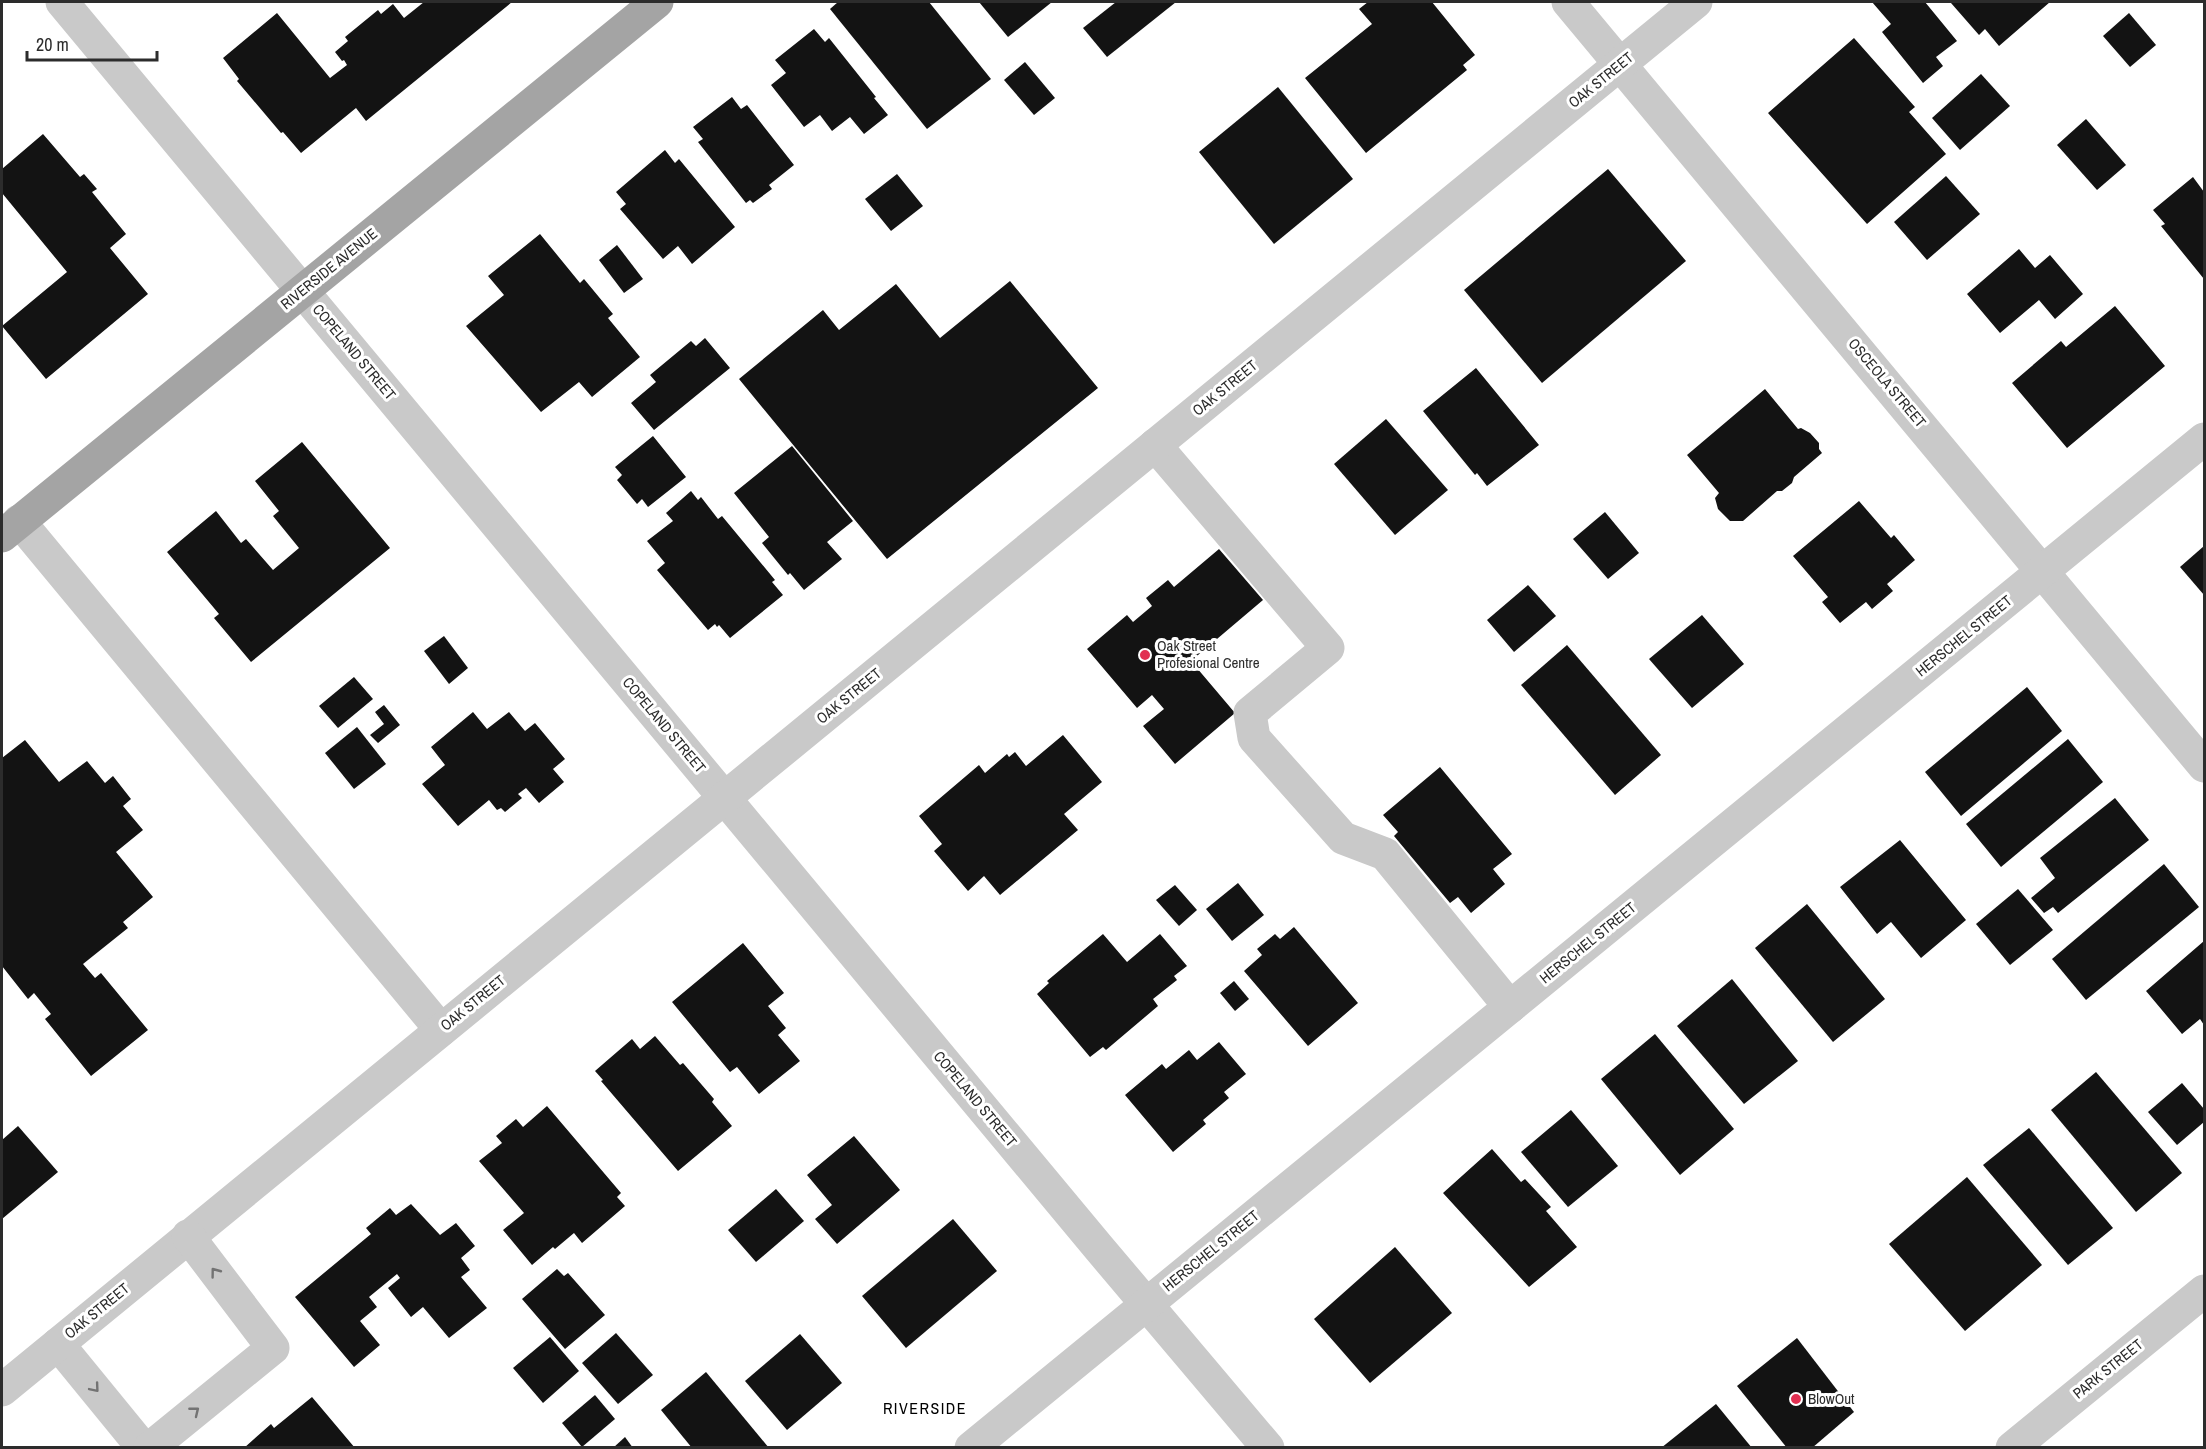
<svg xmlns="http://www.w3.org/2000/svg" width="2206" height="1449" viewBox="0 0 2206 1449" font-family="'Archivo Narrow',sans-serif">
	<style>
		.building { fill: #131313 }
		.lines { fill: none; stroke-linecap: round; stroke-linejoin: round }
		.minor { stroke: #c9c9c9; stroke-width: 33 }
		.major { stroke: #a4a4a4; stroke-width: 33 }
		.oneway { stroke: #737373 }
		.poi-dot { fill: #e12f51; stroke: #fff; stroke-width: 2 }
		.labels { text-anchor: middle; stroke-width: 6; stroke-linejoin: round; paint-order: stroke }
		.street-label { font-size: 15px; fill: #2c2c2c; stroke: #fff }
		.poi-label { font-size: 15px; fill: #2c2c2c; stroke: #fff; text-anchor: start }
		.neighbourhood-label { font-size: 16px; letter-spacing: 1.5px; fill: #000; stroke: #fff }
	</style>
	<rect width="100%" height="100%" fill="#fff"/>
	<g class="building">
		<path d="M 424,2 L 512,2 L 366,121 L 356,108 L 301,153 L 283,132 L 281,133 L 237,81 L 239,79 L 223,58 L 277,13 L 330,78 L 347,65 L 344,60 L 342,61 L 335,52 L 348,41 L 345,37 L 378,10 L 381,14 L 393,4 L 404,18 Z"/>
		<path d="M 838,2 L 929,2 L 991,79 L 927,129 L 830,9 Z"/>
		<path d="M 979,2 L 1052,2 L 1008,37 Z"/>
		<path d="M 1116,2 L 1176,2 L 1107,57 L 1083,28 Z"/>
		<path d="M 1368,2 L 1432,2 L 1475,55 L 1463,65 L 1467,70 L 1366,153 L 1305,78 L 1372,24 L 1359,9 Z"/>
		<path d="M 1872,2 L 1925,2 L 1957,41 L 1936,57 L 1943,66 L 1923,83 L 1882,32 L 1891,24 Z"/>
		<path d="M 1952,2 L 2050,2 L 1999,46 L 1985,29 L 1979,35 L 1951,3 Z"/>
		<path d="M 2129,13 L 2156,45 L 2130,67 L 2103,36 Z"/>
		<path d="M 814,29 L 825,42 L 829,38 L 876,97 L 874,98 L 888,115 L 864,134 L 850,117 L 832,131 L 820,115 L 804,127 L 771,85 L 786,73 L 775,60 Z"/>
		<path d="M 1854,38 L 1915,107 L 1909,112 L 1946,154 L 1867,224 L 1768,113 Z"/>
		<path d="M 1025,62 L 1055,98 L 1034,115 L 1004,80 Z"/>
		<path d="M 1981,74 L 2010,106 L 1960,150 L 1932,118 Z"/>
		<path d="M 1278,87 L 1353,179 L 1274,244 L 1199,152 Z"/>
		<path d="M 732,97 L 741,109 L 747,105 L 794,165 L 769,185 L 772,189 L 753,203 L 750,200 L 746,203 L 698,142 L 703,139 L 693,127 Z"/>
		<path d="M 2086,119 L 2126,165 L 2097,190 L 2057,145 Z"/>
		<path d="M 43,134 L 80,177 L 84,174 L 97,189 L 92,192 L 126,234 L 110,248 L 148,294 L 46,379 L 2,326 L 67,272 L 2,193 L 2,169 Z"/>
		<path d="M 665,150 L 675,163 L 679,159 L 735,227 L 692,264 L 678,246 L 663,259 L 620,209 L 626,204 L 616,192 Z"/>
		<path d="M 1608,169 L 1686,261 L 1542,383 L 1464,290 Z"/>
		<path d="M 897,174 L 923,206 L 891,231 L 865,199 Z"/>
		<path d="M 1946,176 L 1980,214 L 1927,260 L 1894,222 Z"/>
		<path d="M 2193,177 L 2204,192 L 2204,279 L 2161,226 L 2165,224 L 2153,210 Z"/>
		<path d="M 540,234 L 580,283 L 584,279 L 613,314 L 608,318 L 640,357 L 592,397 L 579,382 L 541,412 L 466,326 L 504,295 L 488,276 Z"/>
		<path d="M 617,245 L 643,279 L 624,293 L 599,260 Z"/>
		<path d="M 2019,249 L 2035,268 L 2050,255 L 2083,294 L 2055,319 L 2039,300 L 2000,333 L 1967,294 Z"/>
		<path d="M 1010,281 L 1098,388 L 887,559 L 739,379 L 823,310 L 839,330 L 896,284 L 940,338 Z"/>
		<path d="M 2115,306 L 2165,366 L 2067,448 L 2012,383 L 2061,341 L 2066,347 Z"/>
		<path d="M 705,338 L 730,368 L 654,430 L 631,403 L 656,382 L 650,375 L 691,341 L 696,346 Z"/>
		<path d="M 1476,368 L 1539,445 L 1487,486 L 1477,473 L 1475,475 L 1423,411 Z"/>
		<path d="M 1765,389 L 1798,429 L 1801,428 L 1810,433 L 1819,443 L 1819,449 L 1822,453 L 1794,477 L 1792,483 L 1782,491 L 1777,491 L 1743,521 L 1730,521 L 1718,509 L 1715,498 L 1719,493 L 1687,455 Z"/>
		<path d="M 1386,419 L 1448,490 L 1395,535 L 1334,464 Z"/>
		<path d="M 653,436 L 686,477 L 648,507 L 642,499 L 637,504 L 617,480 L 622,475 L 615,467 Z"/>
		<path d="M 302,442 L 390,548 L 251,662 L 214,618 L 219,614 L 167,552 L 216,511 L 241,543 L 246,539 L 273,570 L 299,548 L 273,516 L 279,511 L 255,481 Z"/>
		<path d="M 792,446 L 853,521 L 827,542 L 842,559 L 804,590 L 790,573 L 788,575 L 762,543 L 769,537 L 734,493 Z"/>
		<path d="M 691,491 L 698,500 L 701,497 L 718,519 L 722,516 L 775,580 L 772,582 L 783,595 L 730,638 L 719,625 L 717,627 L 715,624 L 708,630 L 657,570 L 665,563 L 647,541 L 673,521 L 666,513 Z"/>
		<path d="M 1859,501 L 1891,538 L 1894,535 L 1915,560 L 1887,584 L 1893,591 L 1872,609 L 1866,602 L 1840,623 L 1822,602 L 1828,597 L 1793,556 Z"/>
		<path d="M 1605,512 L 1639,553 L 1608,579 L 1573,539 Z"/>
		<path d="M 2204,546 L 2204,595 L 2180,567 Z"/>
		<path d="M 1219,549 L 1263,600 L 1191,661 L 1235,713 L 1175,764 L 1143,726 L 1164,709 L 1152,695 L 1137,708 L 1087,649 L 1127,615 L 1133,622 L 1152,606 L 1146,598 L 1168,580 L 1174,587 Z"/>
		<path d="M 1528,585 L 1556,616 L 1514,652 L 1487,620 Z"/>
		<path d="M 1702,615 L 1744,664 L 1692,708 L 1649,659 Z"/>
		<path d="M 444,636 L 468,668 L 449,684 L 424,651 Z"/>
		<path d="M 1567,645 L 1661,755 L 1615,795 L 1521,685 Z"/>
		<path d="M 354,677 L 373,699 L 338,728 L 319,706 Z"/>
		<path d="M 2027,687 L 2062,731 L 1961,816 L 1925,772 Z"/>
		<path d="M 384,705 L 400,725 L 378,743 L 370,735 L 384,724 L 375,712 Z"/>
		<path d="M 473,712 L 487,729 L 509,712 L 525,731 L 535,723 L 565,759 L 553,769 L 564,782 L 539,803 L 526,788 L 518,794 L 522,798 L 505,812 L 501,808 L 497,810 L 489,800 L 458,826 L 422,784 L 445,765 L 431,747 Z"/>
		<path d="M 357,727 L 386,764 L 354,789 L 325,753 Z"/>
		<path d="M 1063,735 L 1102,782 L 1064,814 L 1078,830 L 1000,895 L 984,876 L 968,891 L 934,851 L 942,844 L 919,816 L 979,765 L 985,773 L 1007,754 L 1009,757 L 1015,752 L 1026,766 Z"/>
		<path d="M 2068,739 L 2103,782 L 2001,867 L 1966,824 Z"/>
		<path d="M 25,740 L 59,782 L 87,761 L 105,783 L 113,776 L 131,799 L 123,806 L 143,830 L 116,852 L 153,897 L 123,922 L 128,928 L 83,964 L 95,978 L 101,973 L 148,1030 L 91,1076 L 45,1019 L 51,1014 L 34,993 L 28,999 L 2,966 L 2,758 Z"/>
		<path d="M 1440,767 L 1512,854 L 1493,869 L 1505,884 L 1471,913 L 1458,897 L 1450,903 L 1394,836 L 1398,832 L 1383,815 Z"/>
		<path d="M 2115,798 L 2149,840 L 2058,913 L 2053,907 L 2044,913 L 2031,898 L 2055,878 L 2040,858 Z"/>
		<path d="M 1900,840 L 1966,920 L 1921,958 L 1891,922 L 1877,934 L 1840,887 Z"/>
		<path d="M 2164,864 L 2199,907 L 2086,1000 L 2052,959 Z"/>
		<path d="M 1238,883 L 1264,915 L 1232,941 L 1206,909 Z"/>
		<path d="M 1175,885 L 1197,910 L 1179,926 L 1156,900 Z"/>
		<path d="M 2018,889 L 2053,930 L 2010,965 L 1976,924 Z"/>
		<path d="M 1807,904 L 1885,999 L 1833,1042 L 1755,948 Z"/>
		<path d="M 1294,927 L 1358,1003 L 1308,1046 L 1244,971 L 1262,955 L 1257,949 L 1275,934 L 1280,939 Z"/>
		<path d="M 1103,934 L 1127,962 L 1160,934 L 1187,966 L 1174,976 L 1177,980 L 1153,999 L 1158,1006 L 1106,1050 L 1103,1047 L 1090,1057 L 1037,994 L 1049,983 L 1047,981 Z"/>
		<path d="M 2204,941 L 2204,1025 L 2200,1019 L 2182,1034 L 2146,991 Z"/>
		<path d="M 743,943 L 784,993 L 768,1006 L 786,1028 L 778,1035 L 800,1061 L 759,1094 L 737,1067 L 730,1072 L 672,1002 Z"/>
		<path d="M 1732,979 L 1798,1061 L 1744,1104 L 1677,1026 Z"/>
		<path d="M 1234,981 L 1249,999 L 1235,1011 L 1220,993 Z"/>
		<path d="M 1655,1034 L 1734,1129 L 1680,1175 L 1601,1079 Z"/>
		<path d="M 655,1036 L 680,1065 L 683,1063 L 714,1099 L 712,1102 L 732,1126 L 678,1171 L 601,1081 L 603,1080 L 595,1071 L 632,1039 L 640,1049 Z"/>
		<path d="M 1219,1042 L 1246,1074 L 1224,1092 L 1229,1098 L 1203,1120 L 1206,1124 L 1173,1152 L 1125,1095 L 1162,1064 L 1166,1069 L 1189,1050 L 1197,1060 Z"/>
		<path d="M 2096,1072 L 2182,1173 L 2136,1212 L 2051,1110 Z"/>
		<path d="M 2182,1083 L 2204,1109 L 2204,1122 L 2177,1145 L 2148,1112 Z"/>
		<path d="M 547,1106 L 621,1193 L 617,1197 L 625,1206 L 582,1243 L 574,1233 L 555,1249 L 553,1247 L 532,1265 L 503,1230 L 524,1213 L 479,1161 L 502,1143 L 496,1136 L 516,1119 L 523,1127 Z"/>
		<path d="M 1571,1110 L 1618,1166 L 1568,1207 L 1521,1152 Z"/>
		<path d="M 18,1126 L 58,1172 L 2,1219 L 2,1140 Z"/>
		<path d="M 2029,1128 L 2113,1228 L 2068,1265 L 1983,1165 Z"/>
		<path d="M 854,1136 L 900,1190 L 837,1244 L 815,1219 L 832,1205 L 807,1175 Z"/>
		<path d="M 1492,1149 L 1521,1182 L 1525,1179 L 1551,1207 L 1546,1211 L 1577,1247 L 1529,1287 L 1443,1193 Z"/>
		<path d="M 1967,1177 L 2042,1265 L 1965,1331 L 1889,1244 Z"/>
		<path d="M 776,1189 L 804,1221 L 756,1262 L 728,1230 Z"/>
		<path d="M 411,1204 L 440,1235 L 456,1223 L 475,1246 L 461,1258 L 470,1270 L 461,1277 L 487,1308 L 449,1338 L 423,1307 L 411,1317 L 388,1288 L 400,1278 L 397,1274 L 369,1297 L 377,1307 L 360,1321 L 380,1345 L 354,1367 L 295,1297 L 371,1234 L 366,1228 L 390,1208 L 396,1215 Z"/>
		<path d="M 953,1219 L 997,1271 L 906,1348 L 862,1296 Z"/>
		<path d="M 1395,1247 L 1452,1313 L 1370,1383 L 1314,1319 Z"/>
		<path d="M 557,1269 L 564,1276 L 568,1273 L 605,1315 L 565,1349 L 522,1299 Z"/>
		<path d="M 616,1333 L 653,1375 L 618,1404 L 582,1363 Z"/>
		<path d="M 800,1334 L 842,1383 L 787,1430 L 745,1381 Z"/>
		<path d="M 550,1337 L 579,1371 L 543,1403 L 513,1368 Z"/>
		<path d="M 1797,1338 L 1854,1412 L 1812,1448 L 1787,1448 L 1737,1386 Z"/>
		<path d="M 706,1372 L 769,1448 L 692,1448 L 661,1410 Z"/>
		<path d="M 595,1395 L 615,1419 L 582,1447 L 562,1423 Z"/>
		<path d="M 312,1397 L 355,1448 L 244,1448 L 271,1424 L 274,1428 Z"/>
		<path d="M 1716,1404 L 1752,1448 L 1661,1448 Z"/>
		<path d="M 625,1437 L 633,1448 L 613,1448 Z"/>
	</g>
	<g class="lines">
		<g class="minor">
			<path d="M 62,2 L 1099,1248 L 1268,1448"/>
			<path d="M 1568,2 L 2204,766"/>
			<path d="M 1155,445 L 1328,648 L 1250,713 L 1254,738 L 1343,838 L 1385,854 L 1510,1007"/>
			<path d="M 19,521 L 441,1030"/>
			<path d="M 58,1344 L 143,1448"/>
			<path d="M 2,1390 L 1696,2"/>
			<path d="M 150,1448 L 273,1348 L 188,1236"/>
			<path d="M 971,1448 L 2204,439"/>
			<path d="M 2012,1448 L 2204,1291"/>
		</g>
		<path class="major" d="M 2,536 L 657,2"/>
	</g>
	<defs><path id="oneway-chevron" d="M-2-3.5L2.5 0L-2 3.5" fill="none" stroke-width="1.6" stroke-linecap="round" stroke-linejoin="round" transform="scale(1.5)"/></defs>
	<g class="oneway">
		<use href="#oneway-chevron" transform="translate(215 1272) rotate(-127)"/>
		<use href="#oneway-chevron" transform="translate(95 1388) rotate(50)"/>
		<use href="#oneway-chevron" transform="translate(195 1411) rotate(-39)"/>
	</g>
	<g class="poi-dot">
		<circle cx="1145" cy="655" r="6"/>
		<circle cx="1796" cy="1399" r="6"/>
	</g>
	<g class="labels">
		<g class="street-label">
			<text transform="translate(1601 80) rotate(-39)" y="5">OAK STREET</text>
			<text transform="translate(329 269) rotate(-39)" y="5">RIVERSIDE AVENUE</text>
			<text transform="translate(354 352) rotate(50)" y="5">COPELAND STREET</text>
			<text transform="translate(1887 383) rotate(50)" y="5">OSCEOLA STREET</text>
			<text transform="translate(1225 388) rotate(-39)" y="5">OAK STREET</text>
			<text transform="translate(1964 636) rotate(-39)" y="5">HERSCHEL STREET</text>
			<text transform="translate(849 696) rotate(-39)" y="5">OAK STREET</text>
			<text transform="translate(664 725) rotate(50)" y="5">COPELAND STREET</text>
			<text transform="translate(1588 943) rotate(-39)" y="5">HERSCHEL STREET</text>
			<text transform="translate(473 1003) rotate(-39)" y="5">OAK STREET</text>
			<text transform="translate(975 1099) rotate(50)" y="5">COPELAND STREET</text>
			<text transform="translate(1211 1251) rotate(-39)" y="5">HERSCHEL STREET</text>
			<text transform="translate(97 1311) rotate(-39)" y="5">OAK STREET</text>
			<text transform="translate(2108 1369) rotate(-39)" y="5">PARK STREET</text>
		</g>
		<g class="poi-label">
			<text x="1157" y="651">Oak Street<tspan x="1157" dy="17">Profesional Centre</tspan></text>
			<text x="1808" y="1404">BlowOut</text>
		</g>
		<g class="neighbourhood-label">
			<text x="925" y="1414">RIVERSIDE</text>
		</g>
	</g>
	<rect width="2206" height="1449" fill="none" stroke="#2c2c2c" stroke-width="6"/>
	<path d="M27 51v9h130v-9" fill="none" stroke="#2c2c2c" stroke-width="3"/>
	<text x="36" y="51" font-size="18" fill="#2c2c2c" stroke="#ffffff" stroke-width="4.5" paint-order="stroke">20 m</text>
</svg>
